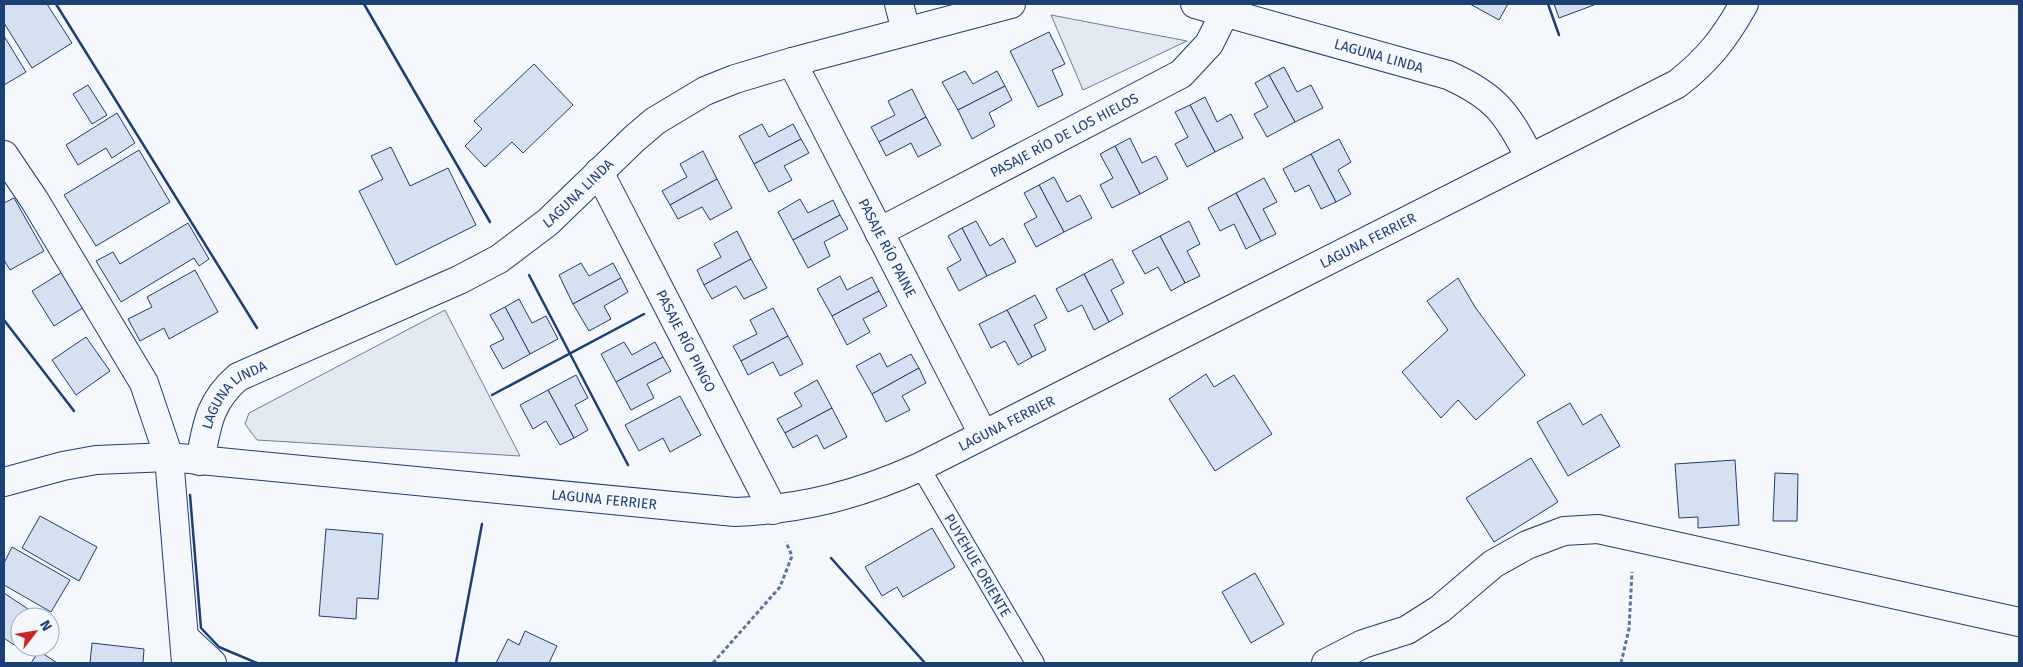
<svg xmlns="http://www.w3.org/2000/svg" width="2023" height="667" viewBox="0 0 2023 667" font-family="'Fira Sans',sans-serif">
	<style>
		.green { fill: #e3e9f0; stroke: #687fa3 }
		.building { fill: #d5e0f0; stroke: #1d3f73 }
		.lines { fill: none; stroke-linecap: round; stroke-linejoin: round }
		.service-casing { stroke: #1d3f73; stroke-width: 20 }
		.minor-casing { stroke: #1d3f73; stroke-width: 30 }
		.path { stroke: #5e769c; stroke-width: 3; stroke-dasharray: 4 2.5; stroke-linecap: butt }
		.service { stroke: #f4f7fb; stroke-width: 18 }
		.minor { stroke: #f4f7fb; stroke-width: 28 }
		.wall { stroke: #1d3f73; stroke-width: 2.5 }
		.labels { text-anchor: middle; stroke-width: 4; stroke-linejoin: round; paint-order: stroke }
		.street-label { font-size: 14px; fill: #1d3f73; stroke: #f4f7fb }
	</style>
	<rect width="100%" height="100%" fill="#f4f7fb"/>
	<g class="green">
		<path d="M 1051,15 L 1187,41 L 1083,90 Z"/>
		<path d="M 445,310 L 520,456 L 257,440 L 245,424 L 249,413 Z"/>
	</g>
	<g class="building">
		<path d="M 4,4 L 47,4 L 72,43 L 32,68 L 4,23 Z"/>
		<path d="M 1470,4 L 1508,4 L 1499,20 Z"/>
		<path d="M 1554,4 L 1594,4 L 1594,5 L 1559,18 Z"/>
		<path d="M 1049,32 L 1065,64 L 1052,70 L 1063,95 L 1038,107 L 1010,51 Z"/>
		<path d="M 4,36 L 26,72 L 4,85 Z"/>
		<path d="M 534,64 L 573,105 L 523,153 L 512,142 L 485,167 L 465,146 L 482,129 L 474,121 Z"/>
		<path d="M 1284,67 L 1297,92 L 1311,85 L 1323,108 L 1295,122 L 1269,75 Z"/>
		<path d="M 965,71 L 973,84 L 997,71 L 1005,86 L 958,110 L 942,82 Z"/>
		<path d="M 1269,75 L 1295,122 L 1267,137 L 1254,114 L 1268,107 L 1255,83 Z"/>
		<path d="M 88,85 L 107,115 L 92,124 L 73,94 Z"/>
		<path d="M 1005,86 L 1012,100 L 989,113 L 995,126 L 972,139 L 958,110 Z"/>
		<path d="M 912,89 L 926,117 L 879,142 L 871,127 L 895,115 L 888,101 Z"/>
		<path d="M 1205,97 L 1217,122 L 1231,114 L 1243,138 L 1215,152 L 1190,105 Z"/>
		<path d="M 1190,105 L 1215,152 L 1187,167 L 1175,144 L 1188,137 L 1175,112 Z"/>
		<path d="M 117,113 L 135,143 L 112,158 L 106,148 L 78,165 L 66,145 Z"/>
		<path d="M 926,117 L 941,145 L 918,157 L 911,143 L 886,156 L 879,142 Z"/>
		<path d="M 762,124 L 769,137 L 793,124 L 801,139 L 754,164 L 739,136 Z"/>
		<path d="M 1130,138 L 1142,163 L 1156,156 L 1168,179 L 1140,194 L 1115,146 Z"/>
		<path d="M 801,139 L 809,153 L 784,166 L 792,180 L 769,192 L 754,164 Z"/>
		<path d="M 1339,139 L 1351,162 L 1338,170 L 1351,194 L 1336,202 L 1311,154 Z"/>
		<path d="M 1115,146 L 1140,194 L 1112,208 L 1100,185 L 1113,178 L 1100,154 Z"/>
		<path d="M 391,147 L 410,186 L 448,168 L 476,225 L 396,265 L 359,191 L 383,179 L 371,156 Z"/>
		<path d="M 139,150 L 170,202 L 96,246 L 64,195 Z"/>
		<path d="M 703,151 L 717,179 L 670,205 L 662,191 L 687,177 L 680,164 Z"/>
		<path d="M 1311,154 L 1336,202 L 1321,209 L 1309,185 L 1295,192 L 1283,169 Z"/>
		<path d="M 1054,177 L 1067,202 L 1080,195 L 1092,218 L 1064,232 L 1039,185 Z"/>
		<path d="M 1264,178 L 1277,202 L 1263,209 L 1276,234 L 1261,241 L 1236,193 Z"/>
		<path d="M 717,179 L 732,208 L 710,220 L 702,207 L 678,219 L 670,205 Z"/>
		<path d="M 1039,185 L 1064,232 L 1036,247 L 1024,224 L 1037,217 L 1024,193 Z"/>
		<path d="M 1236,193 L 1261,241 L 1246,249 L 1234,224 L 1220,231 L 1208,208 Z"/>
		<path d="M 14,198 L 44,251 L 10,270 L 4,260 L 4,203 Z"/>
		<path d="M 800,199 L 808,213 L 833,200 L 840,215 L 793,240 L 778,212 Z"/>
		<path d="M 840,215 L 848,229 L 824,242 L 830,256 L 808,268 L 793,240 Z"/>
		<path d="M 976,221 L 990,246 L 1003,238 L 1016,262 L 987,276 L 962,228 Z"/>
		<path d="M 1189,221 L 1200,244 L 1187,251 L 1200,276 L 1185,283 L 1160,236 Z"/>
		<path d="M 188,223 L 209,259 L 199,266 L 194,258 L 121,302 L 96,261 L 113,252 L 120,264 Z"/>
		<path d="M 962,228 L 987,276 L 959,291 L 947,268 L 961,260 L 948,236 Z"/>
		<path d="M 737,231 L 751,259 L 704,285 L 697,270 L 721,257 L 714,244 Z"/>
		<path d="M 1160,236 L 1185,283 L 1171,291 L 1158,267 L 1145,274 L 1132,251 Z"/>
		<path d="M 751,259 L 767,288 L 744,299 L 736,286 L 712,299 L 704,285 Z"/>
		<path d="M 1112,259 L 1124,283 L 1111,290 L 1123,314 L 1109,322 L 1084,274 Z"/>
		<path d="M 581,263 L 589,276 L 613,263 L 621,278 L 573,304 L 559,275 Z"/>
		<path d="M 67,269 L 89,304 L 54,326 L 32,291 Z"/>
		<path d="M 195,270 L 218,312 L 169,339 L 164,328 L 140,341 L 128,319 L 152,307 L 147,297 Z"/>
		<path d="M 1084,274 L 1109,322 L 1094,330 L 1082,305 L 1068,312 L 1056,289 Z"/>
		<path d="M 840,276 L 847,290 L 872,277 L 879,291 L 832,316 L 817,289 Z"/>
		<path d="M 621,278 L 628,292 L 604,306 L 611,319 L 589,331 L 573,304 Z"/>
		<path d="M 1458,278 L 1475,307 L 1525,375 L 1476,420 L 1458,400 L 1441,418 L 1402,372 L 1448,330 L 1427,301 Z"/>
		<path d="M 879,291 L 887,306 L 863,319 L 870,332 L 847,345 L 832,316 Z"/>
		<path d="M 1035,295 L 1047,318 L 1034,325 L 1046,350 L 1032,357 L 1007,310 Z"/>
		<path d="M 519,299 L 532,323 L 546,316 L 558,339 L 530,354 L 505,307 Z"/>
		<path d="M 505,307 L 530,354 L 503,369 L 490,346 L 504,339 L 490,315 Z"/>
		<path d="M 773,308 L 788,336 L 741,361 L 733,346 L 757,334 L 750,320 Z"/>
		<path d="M 1007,310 L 1032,357 L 1018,365 L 1005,341 L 991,348 L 979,324 Z"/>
		<path d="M 788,336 L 803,364 L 780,376 L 773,362 L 748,375 L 741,361 Z"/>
		<path d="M 86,337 L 110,371 L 76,395 L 52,360 Z"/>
		<path d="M 624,342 L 632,355 L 655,342 L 663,357 L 616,382 L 601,354 Z"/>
		<path d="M 880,353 L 887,367 L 911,354 L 919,368 L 872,394 L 856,366 Z"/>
		<path d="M 663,357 L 671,371 L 647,384 L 654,398 L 631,410 L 616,382 Z"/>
		<path d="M 919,368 L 926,383 L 902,396 L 910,410 L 886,422 L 872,394 Z"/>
		<path d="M 1206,374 L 1214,387 L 1234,375 L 1272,434 L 1215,471 L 1169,399 Z"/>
		<path d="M 576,375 L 588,398 L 575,405 L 588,430 L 574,438 L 548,390 Z"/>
		<path d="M 817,380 L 832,408 L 785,433 L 777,419 L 802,406 L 794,393 Z"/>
		<path d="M 548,390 L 574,438 L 560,445 L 546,421 L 533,429 L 520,405 Z"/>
		<path d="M 680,396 L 701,435 L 670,452 L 663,438 L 639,451 L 625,425 Z"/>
		<path d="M 1570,403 L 1583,425 L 1601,414 L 1620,446 L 1568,476 L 1537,422 Z"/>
		<path d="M 832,408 L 847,437 L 824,449 L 817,435 L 793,448 L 785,433 Z"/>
		<path d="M 1531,458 L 1558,502 L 1494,542 L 1466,498 Z"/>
		<path d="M 1735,460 L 1739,525 L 1698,528 L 1698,517 L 1679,518 L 1675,464 Z"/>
		<path d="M 1775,473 L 1798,474 L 1797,521 L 1773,521 Z"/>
		<path d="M 40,516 L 97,547 L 79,581 L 22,548 Z"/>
		<path d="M 932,528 L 955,567 L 903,597 L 897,587 L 882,596 L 865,567 Z"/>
		<path d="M 326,529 L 383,534 L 378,599 L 357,598 L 356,619 L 319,616 Z"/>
		<path d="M 12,547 L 70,580 L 51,612 L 4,585 L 4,563 Z"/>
		<path d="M 1255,573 L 1284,624 L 1251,643 L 1222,592 Z"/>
		<path d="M 4,593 L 34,613 L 31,617 L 20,617 L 20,635 L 14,645 L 4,638 Z"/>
		<path d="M 525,631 L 557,646 L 549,663 L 496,663 L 508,639 L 519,645 Z"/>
		<path d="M 92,643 L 144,649 L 143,663 L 90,663 Z"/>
		<path d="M 39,651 L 57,663 L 31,663 Z"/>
	</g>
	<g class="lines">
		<defs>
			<g id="service">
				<path id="s1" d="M 920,467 L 1035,663"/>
			</g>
			<g id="minor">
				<path d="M 899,4 L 906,31"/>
				<path id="s2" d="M 1195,4 L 1448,75 C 1495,96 1507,113 1530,158"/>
				<path id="s3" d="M 792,62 L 983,434"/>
				<path d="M 4,155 L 35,201 L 144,383 L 169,457 L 186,663"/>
				<path id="s4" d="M 599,172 L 773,510"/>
				<path id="s5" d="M 879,232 L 1181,74 L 1209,44 L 1225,12"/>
				<path id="s6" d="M 200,461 C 207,425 209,402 238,377 L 459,280 L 499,259 L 548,222 L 635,138 L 655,121 L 705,91 L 735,79 L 792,62 L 1011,4"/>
				<path id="s7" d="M 4,482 L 63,466 L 96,460 L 169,457 L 735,512 C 803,509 858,495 920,467 L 1677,84 C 1708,60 1725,38 1744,4"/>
				<path d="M 185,638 L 212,663"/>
				<path d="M 1326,663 L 1363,644 L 1407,630 L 1440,609 L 1493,564 L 1527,545 L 1564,531 L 1598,529 L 2019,622"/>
			</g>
		</defs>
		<use href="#service" class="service-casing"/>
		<use href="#minor" class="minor-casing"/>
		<g class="path">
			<path d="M 713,663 L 780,587 L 792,556 L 786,542"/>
			<path d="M 1621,663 L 1629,629 L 1632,572"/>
		</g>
		<use href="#service" class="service"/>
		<use href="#minor" class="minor"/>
		<g class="wall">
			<path d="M 56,4 L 257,328"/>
			<path d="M 364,4 L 490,222"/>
			<path d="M 1548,4 L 1559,35"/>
			<path d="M 529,275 L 628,465"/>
			<path d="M 4,320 L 74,411"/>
			<path d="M 492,395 L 644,314"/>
			<path d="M 190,495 L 201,628 L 219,647 L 257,663"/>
			<path d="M 831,558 L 925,663"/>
			<path d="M 456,663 L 482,524"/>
		</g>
	</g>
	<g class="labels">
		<g class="street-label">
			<text dy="5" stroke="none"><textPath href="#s2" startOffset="191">LAGUNA LINDA</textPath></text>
			<text dy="5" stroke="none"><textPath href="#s5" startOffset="209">PASAJE RÍO DE LOS HIELOS</textPath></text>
			<text dy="5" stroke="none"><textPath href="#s6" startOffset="484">LAGUNA LINDA</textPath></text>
			<text dy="5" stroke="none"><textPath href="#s7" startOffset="1430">LAGUNA FERRIER</textPath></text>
			<text dy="5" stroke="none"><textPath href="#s3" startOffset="209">PASAJE RÍO PAINE</textPath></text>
			<text dy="5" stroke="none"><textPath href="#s4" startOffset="190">PASAJE RÍO PINGO</textPath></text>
			<text dy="5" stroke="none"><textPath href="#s6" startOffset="79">LAGUNA LINDA</textPath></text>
			<text dy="5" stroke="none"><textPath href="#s7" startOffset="1025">LAGUNA FERRIER</textPath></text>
			<text dy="5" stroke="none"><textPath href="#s7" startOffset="605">LAGUNA FERRIER</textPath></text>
			<text dy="5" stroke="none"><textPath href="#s1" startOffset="114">PUYEHUE ORIENTE</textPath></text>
		</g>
	</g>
	<rect width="2023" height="667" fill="none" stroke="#1d3f73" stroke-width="10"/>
	<g transform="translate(35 632) rotate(59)"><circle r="24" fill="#f4f7fb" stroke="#9eadc5"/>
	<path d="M0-4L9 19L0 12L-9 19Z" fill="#c62828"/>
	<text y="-8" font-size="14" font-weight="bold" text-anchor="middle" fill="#1d3f73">N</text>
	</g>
</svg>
